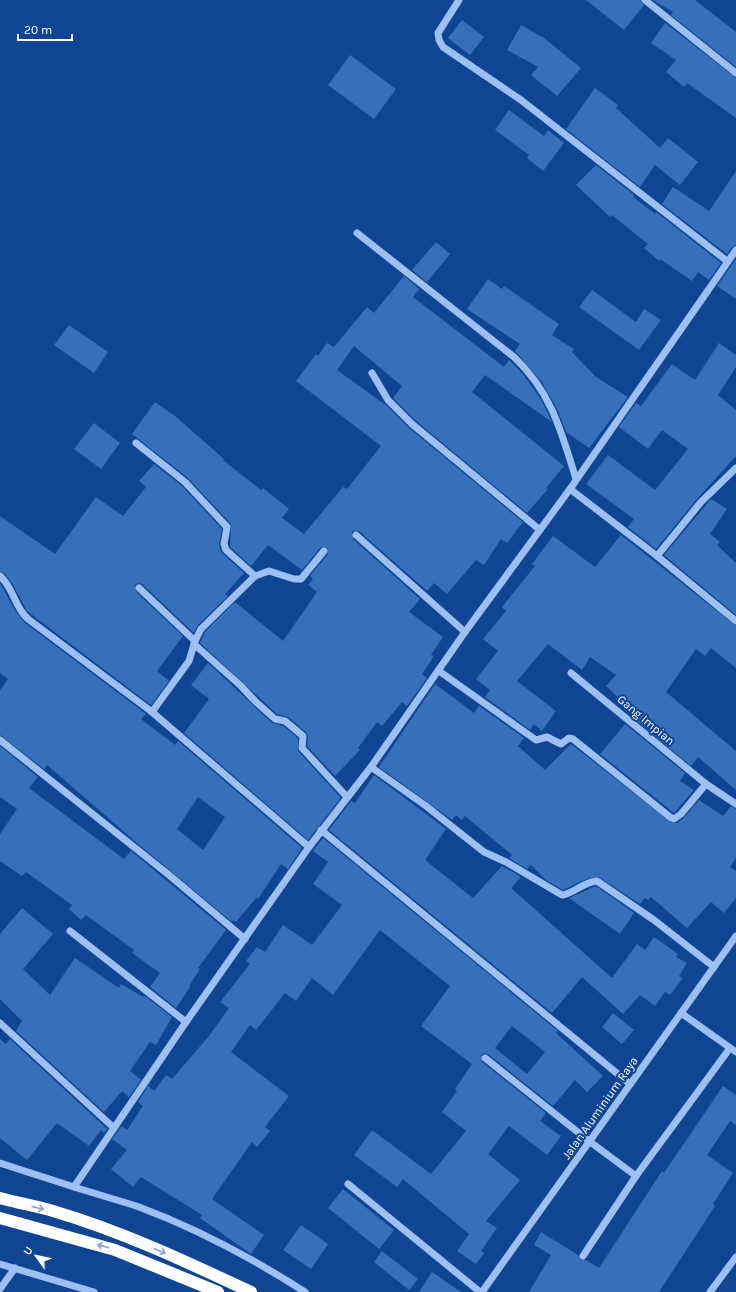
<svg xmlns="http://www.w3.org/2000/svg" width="736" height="1292" viewBox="0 0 736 1292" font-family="Karla,sans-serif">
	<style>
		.building { fill: #386fba; fill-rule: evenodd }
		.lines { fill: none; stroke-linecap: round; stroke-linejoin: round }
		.minor { stroke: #9bc0f3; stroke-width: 7 }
		.highway { stroke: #fff; stroke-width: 12 }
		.oneway { stroke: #87a2c8 }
		.labels { text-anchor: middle; stroke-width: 4; stroke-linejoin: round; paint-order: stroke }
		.street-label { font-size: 12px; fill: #fff; stroke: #0f4592 }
	</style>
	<rect width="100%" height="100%" fill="#0f4592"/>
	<g class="building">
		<path d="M 586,0 L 640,0 L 644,5 L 624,30 Z"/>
		<path d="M 653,0 L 695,0 L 736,32 L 736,67 L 671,15 L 673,12 Z"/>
		<path d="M 462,20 L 484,37 L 470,55 L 448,38 Z"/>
		<path d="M 665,23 L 736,78 L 736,118 L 687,83 L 684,87 L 666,72 L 676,60 L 651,43 Z"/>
		<path d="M 521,25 L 544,38 L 581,68 L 557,96 L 531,75 L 538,67 L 507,50 Z"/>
		<path d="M 350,55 L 396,89 L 374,119 L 328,85 Z"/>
		<path d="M 595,88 L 618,105 L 616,108 L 660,148 L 668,138 L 698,162 L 680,185 L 655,165 L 640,187 L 566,129 Z"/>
		<path d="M 509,110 L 544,136 L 548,130 L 564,143 L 543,171 L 527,158 L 529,155 L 495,130 Z"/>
		<path d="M 596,165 L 634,195 L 633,197 L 655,214 L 656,212 L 721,263 L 709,280 L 698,272 L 692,281 L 660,259 L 659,261 L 644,248 L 648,244 L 612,215 L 610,217 L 576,185 Z"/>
		<path d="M 736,171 L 736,245 L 732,247 L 727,254 L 662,204 L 673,187 L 709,211 Z"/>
		<path d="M 436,242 L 450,254 L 427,282 L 412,270 Z"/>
		<path d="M 736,259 L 736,299 L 717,286 Z"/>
		<path d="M 404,276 L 419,289 L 413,297 L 504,367 L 509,360 L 523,374 L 542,401 L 552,422 L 485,375 L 472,392 L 564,466 L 546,488 L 548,489 L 527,513 L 415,420 L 393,398 L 402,386 L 354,346 L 337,370 L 387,406 L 409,428 L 523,522 L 507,543 L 501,539 L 484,565 L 476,560 L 447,594 L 434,583 L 427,591 L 359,531 L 355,530 L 352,532 L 353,539 L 420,599 L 409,612 L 443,637 L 431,655 L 434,656 L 422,674 L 427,678 L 407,706 L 402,702 L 382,726 L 377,722 L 358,748 L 360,750 L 335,776 L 307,746 L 308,736 L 306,732 L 288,717 L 277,714 L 200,643 L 205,632 L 235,602 L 283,641 L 317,592 L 308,585 L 313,579 L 310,576 L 328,554 L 328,549 L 324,546 L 320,548 L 302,570 L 268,545 L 251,566 L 230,547 L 231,524 L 188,478 L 132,434 L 155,402 L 175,416 L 224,459 L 223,460 L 261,490 L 263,488 L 289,509 L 282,518 L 304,534 L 343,487 L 347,489 L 381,446 L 296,381 L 316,354 L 318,356 L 327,343 L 334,347 L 367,307 L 374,313 Z"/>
		<path d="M 488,279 L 502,289 L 504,286 L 559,324 L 552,335 L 574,349 L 572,352 L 596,377 L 628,397 L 589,448 L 566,432 L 558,411 L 542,382 L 515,351 L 520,344 L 467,309 Z"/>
		<path d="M 592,290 L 636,322 L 644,309 L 661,320 L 639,350 L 579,307 Z"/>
		<path d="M 69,325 L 108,352 L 94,373 L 54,345 Z"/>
		<path d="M 719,343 L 736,355 L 736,367 L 718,395 L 736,410 L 736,456 L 697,499 L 656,549 L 628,527 L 634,519 L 586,484 L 608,455 L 655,490 L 688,449 L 662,430 L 648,449 L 619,427 L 636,403 L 641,406 L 672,364 L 695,380 Z"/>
		<path d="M 94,423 L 120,443 L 101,469 L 74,449 Z"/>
		<path d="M 154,464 L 182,486 L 222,529 L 219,544 L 221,552 L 244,573 L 225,594 L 228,596 L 198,625 L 194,633 L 142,584 L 138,583 L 135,585 L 136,592 L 183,636 L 157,671 L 169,681 L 151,705 L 27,611 L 12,583 L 4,573 L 0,571 L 0,516 L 55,554 L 96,497 L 123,516 L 146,487 L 139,481 Z"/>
		<path d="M 711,499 L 727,509 L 710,534 L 720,542 L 717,545 L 736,563 L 736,615 L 664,555 Z"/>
		<path d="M 621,535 L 736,626 L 736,668 L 711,648 L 705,656 L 696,649 L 666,692 L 736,751 L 736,790 L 698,757 L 691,766 L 631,716 L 634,713 L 606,686 L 616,675 L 590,657 L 582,670 L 548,644 L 517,681 L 556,711 L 542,731 L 534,724 L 530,730 L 485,697 L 490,690 L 476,679 L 498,651 L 483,639 L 506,611 L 502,607 L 535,566 L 532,564 L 553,536 L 595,567 Z"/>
		<path d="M 0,583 L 16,612 L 25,623 L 146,714 L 141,719 L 175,745 L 178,741 L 302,848 L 288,869 L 281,864 L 258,899 L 256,898 L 236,922 L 233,920 L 232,922 L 137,843 L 47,765 L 44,769 L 0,735 L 0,690 L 8,679 L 0,673 ZM 198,797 L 225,817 L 203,850 L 177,829 Z"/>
		<path d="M 208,663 L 272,723 L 283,726 L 298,738 L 298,751 L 341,798 L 308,840 L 184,733 L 209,699 L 191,685 Z"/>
		<path d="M 435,684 L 474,713 L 479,706 L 524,738 L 518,746 L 545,770 L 571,744 L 672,823 L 677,823 L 684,818 L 699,800 L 723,816 L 731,806 L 736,809 L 736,858 L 730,867 L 736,871 L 736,898 L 724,913 L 711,902 L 687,928 L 651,897 L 648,900 L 645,898 L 640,904 L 599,877 L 586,879 L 563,890 L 546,880 L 531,865 L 527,869 L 509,858 L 512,855 L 465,816 L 462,820 L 456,815 L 452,820 L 379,767 Z"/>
		<path d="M 625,724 L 685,773 L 680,781 L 694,790 L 674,813 L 600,754 Z"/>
		<path d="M 0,746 L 38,777 L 29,788 L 124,859 L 131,851 L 226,930 L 198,968 L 200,969 L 189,986 L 190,987 L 176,1008 L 150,987 L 160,973 L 132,953 L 134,950 L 86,915 L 81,920 L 69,909 L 72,905 L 26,872 L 22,876 L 0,861 L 0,834 L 17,809 L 0,797 Z"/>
		<path d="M 374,775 L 446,829 L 425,860 L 473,898 L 502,866 L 521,877 L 511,888 L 612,978 L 637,944 L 645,950 L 654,937 L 678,954 L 676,957 L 687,963 L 679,976 L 683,978 L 670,995 L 665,992 L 655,1006 L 640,995 L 623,1014 L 582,977 L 552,1013 L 329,830 L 351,801 L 355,803 Z"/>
		<path d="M 323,838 L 558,1031 L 556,1033 L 603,1076 L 587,1092 L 575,1080 L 553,1106 L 488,1054 L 484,1053 L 481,1055 L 482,1062 L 546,1113 L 540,1121 L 561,1136 L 547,1155 L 509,1126 L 488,1154 L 520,1180 L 486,1221 L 497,1228 L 481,1251 L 484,1253 L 476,1264 L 457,1251 L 469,1234 L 403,1179 L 397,1187 L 354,1155 L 372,1130 L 431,1174 L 466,1131 L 442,1112 L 457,1091 L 455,1089 L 472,1064 L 421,1026 L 450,986 L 380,930 L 333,995 L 312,978 L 296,1001 L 285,993 L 256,1030 L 250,1025 L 231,1052 L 289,1096 L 265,1127 L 270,1131 L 257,1147 L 252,1142 L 212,1199 L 264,1235 L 251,1254 L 200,1218 L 202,1215 L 141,1177 L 133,1187 L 111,1169 L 127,1150 L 112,1139 L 122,1126 L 127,1130 L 143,1106 L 138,1102 L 148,1086 L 154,1091 L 166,1075 L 172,1079 L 209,1036 L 229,1008 L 220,1002 L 250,964 L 246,961 L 257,947 L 265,952 L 283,925 L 312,945 L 342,905 L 313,884 L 328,862 L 313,851 ZM 512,1026 L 545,1052 L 527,1074 L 495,1048 Z"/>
		<path d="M 596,886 L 634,913 L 620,934 L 569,898 Z"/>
		<path d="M 22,908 L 53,934 L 23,969 L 50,995 L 75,958 L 119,988 L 121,984 L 143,997 L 145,996 L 172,1017 L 156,1045 L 150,1042 L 130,1071 L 141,1080 L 129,1097 L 122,1091 L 104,1112 L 16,1031 L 22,1021 L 0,999 L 0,934 Z"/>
		<path d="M 613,1013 L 634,1030 L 622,1044 L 602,1027 Z"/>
		<path d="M 0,1039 L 6,1044 L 10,1039 L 107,1129 L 104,1133 L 101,1130 L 89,1146 L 57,1123 L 27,1160 L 0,1138 Z"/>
		<path d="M 723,1086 L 736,1095 L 736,1125 L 730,1121 L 707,1155 L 733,1173 L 713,1204 L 715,1206 L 659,1292 L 529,1292 L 551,1255 L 534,1245 L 541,1232 L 578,1255 L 581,1260 L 586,1260 L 599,1268 L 662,1171 L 664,1173 Z"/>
		<path d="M 343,1189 L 394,1230 L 379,1249 L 328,1208 Z"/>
		<path d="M 301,1225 L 328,1244 L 311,1269 L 283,1250 Z"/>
		<path d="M 382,1251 L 418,1279 L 409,1290 L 374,1262 Z"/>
		<path d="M 432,1272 L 461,1292 L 419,1292 Z"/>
	</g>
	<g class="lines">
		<g class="minor">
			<path d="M 459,0 L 438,33 L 439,40 L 443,47 L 521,100 L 727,261"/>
			<path d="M 645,0 L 736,73"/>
			<path d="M 357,233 L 514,357 C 552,393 561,431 576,479"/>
			<path d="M 372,373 L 388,400 L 412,424 L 540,530"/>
			<path d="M 136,443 L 185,482 L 227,527 L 224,544 L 226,550 L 255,576"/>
			<path d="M 570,489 L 657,556 L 736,621"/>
			<path d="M 356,535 L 465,632"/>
			<path d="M 657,556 L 701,502 L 736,468"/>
			<path d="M 0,576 C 14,588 14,607 28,619 L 152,712 L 309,847"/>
			<path d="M 139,588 L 195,641"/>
			<path d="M 194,644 L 241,686 L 255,701 L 275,719 L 285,721 L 303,736 L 302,748 L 347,797"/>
			<path d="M 439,671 L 536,740 L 547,737 L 561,744 L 569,738 L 573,739 L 670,817 L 674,819 L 681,814 L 706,784 L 736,804"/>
			<path d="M 571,673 L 706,784"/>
			<path d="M 152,712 L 189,661 L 195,641 L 201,629 L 255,576 L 269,571 L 294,579 L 301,579 L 324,551"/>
			<path d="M 0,740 L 169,875 L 245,939"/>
			<path d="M 371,767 L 426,806 L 484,852 L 506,862 L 562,895 C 575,893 583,882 597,881 L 654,920 L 714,967"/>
			<path d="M 321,830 L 630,1084"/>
			<path d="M 70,931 L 186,1022"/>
			<path d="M 681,1013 L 736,1052"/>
			<path d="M 0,1023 L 114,1128"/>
			<path d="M 485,1058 L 589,1141 L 636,1176"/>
			<path d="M 0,1163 L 74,1187 L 186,1022 L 309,847 L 371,767 L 465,632 L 570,489 L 736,250"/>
			<path d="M 348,1184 L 480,1292"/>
			<path d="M 74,1187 C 96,1194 118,1200 139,1207 C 198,1229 252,1258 305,1292"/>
			<path d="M 583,1256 L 636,1176 L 730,1048"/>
			<path d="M 0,1264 L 94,1292"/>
			<path d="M 0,1289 L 15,1268"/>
			<path d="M 482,1292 L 736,936"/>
			<path d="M 710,1292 L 736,1257"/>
		</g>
		<g class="highway">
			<path d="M 0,1198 C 18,1203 36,1206 53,1211 C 121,1231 187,1262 251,1292"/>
			<path d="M 0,1218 L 115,1250 L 218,1292"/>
		</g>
	</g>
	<defs><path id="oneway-shaft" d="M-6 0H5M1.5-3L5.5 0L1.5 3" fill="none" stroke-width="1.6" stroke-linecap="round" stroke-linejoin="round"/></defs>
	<g class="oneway">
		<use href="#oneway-shaft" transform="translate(38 1208) rotate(14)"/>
		<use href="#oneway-shaft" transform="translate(103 1246) rotate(-164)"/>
		<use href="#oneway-shaft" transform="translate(160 1251) rotate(23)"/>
	</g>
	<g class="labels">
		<g class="street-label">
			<text transform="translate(646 720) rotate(40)" y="4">Gang Impian</text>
			<text transform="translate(600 1108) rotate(-55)" y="4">Jalan Aluminium Raya</text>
		</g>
	</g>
	<g transform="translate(36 1256) rotate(303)" stroke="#0f4592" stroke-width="3" paint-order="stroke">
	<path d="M0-3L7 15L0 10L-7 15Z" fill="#ffffff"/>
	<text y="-6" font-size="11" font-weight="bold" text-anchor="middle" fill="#ffffff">U</text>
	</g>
	<path d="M18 34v6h54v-6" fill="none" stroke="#ffffff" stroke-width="2"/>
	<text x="24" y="34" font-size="12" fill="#ffffff" stroke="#0f4592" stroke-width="3" paint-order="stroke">20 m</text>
</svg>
